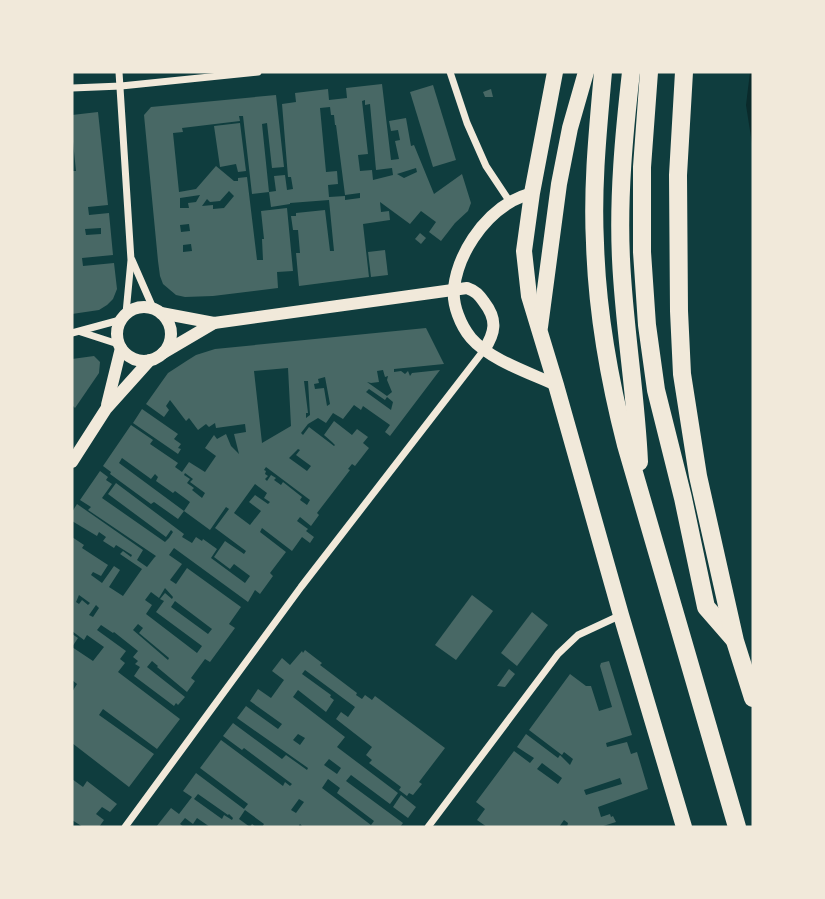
<svg xmlns="http://www.w3.org/2000/svg" width="825" height="899" viewBox="0 0 825 899" font-family="'Roboto Condensed',sans-serif">
	<style>
		.water { fill: #0a2a2b }
		.building { fill: #486865; fill-rule: evenodd }
		.lines { fill: none; stroke-linecap: round; stroke-linejoin: round }
		.minor { stroke: #f1e9da; stroke-width: 7 }
		.tertiary { stroke: #f1e9da; stroke-width: 12 }
		.trunk { stroke: #f1e9da; stroke-width: 16 }
		.motorway { stroke: #f1e9da; stroke-width: 18 }
	</style>
	<rect width="100%" height="100%" fill="#0f3d3e"/>
	<path class="water" d="M 750,72 L 753,72 L 753,150 L 746,105 Z"/>
	<g class="building">
		<path d="M 382,84 L 391,160 L 399,159 L 395,141 L 400,140 L 398,130 L 391,131 L 389,121 L 406,118 L 411,146 L 414,145 L 434,194 L 462,174 L 471,203 L 468,211 L 455,223 L 441,241 L 429,232 L 436,222 L 421,211 L 410,224 L 380,202 L 381,212 L 389,211 L 390,220 L 363,224 L 369,277 L 299,286 L 296,253 L 300,253 L 298,230 L 293,230 L 291,216 L 296,216 L 296,213 L 325,210 L 330,251 L 334,251 L 329,200 L 290,203 L 290,204 L 271,207 L 269,192 L 252,194 L 243,116 L 239,116 L 240,121 L 182,128 L 183,132 L 173,133 L 179,192 L 196,189 L 216,166 L 234,181 L 238,181 L 238,178 L 247,177 L 257,260 L 263,260 L 262,239 L 264,239 L 261,211 L 287,208 L 293,271 L 277,272 L 278,288 L 213,296 L 185,297 L 176,295 L 163,284 L 160,276 L 158,261 L 144,115 L 151,107 L 276,95 L 284,167 L 272,168 L 267,123 L 262,124 L 269,192 L 276,191 L 274,176 L 285,175 L 287,190 L 293,189 L 291,177 L 288,177 L 282,104 L 296,102 L 295,93 L 328,89 L 329,100 L 347,98 L 346,88 ZM 365,100 L 365,105 L 370,104 L 376,170 L 392,168 L 393,175 L 373,180 L 372,170 L 360,171 L 358,155 L 368,154 L 362,101 ZM 330,107 L 331,115 L 334,115 L 335,125 L 336,125 L 345,195 L 360,193 L 360,198 L 345,200 L 345,196 L 329,197 L 328,185 L 338,184 L 337,171 L 326,172 L 320,108 ZM 416,168 L 417,172 L 404,178 L 397,174 ZM 229,191 L 234,196 L 224,208 L 213,209 L 213,205 L 202,206 L 207,199 L 210,202 L 220,201 ZM 200,195 L 196,202 L 188,203 L 189,208 L 180,208 L 180,198 ZM 189,224 L 190,231 L 181,232 L 180,225 ZM 191,244 L 192,251 L 183,252 L 183,245 Z"/>
		<path d="M 433,85 L 456,160 L 433,167 L 410,92 Z"/>
		<path d="M 491,89 L 493,97 L 485,97 L 483,92 Z"/>
		<path d="M 98,112 L 108,205 L 88,207 L 89,215 L 109,213 L 113,255 L 82,258 L 83,266 L 114,263 L 117,289 L 113,299 L 107,305 L 99,310 L 72,314 L 72,171 L 76,171 L 72,132 L 72,115 ZM 101,228 L 101,234 L 86,235 L 85,229 Z"/>
		<path d="M 240,123 L 246,171 L 238,172 L 236,164 L 220,167 L 214,126 Z"/>
		<path d="M 420,233 L 426,238 L 421,244 L 415,239 Z"/>
		<path d="M 385,250 L 388,275 L 371,277 L 368,252 Z"/>
		<path d="M 426,328 L 444,364 L 394,369 L 394,372 L 401,371 L 405,374 L 408,371 L 410,376 L 412,373 L 440,370 L 390,436 L 385,432 L 390,425 L 363,406 L 361,410 L 354,405 L 343,419 L 333,413 L 326,423 L 318,418 L 308,424 L 301,433 L 303,435 L 309,427 L 334,446 L 335,445 L 332,442 L 324,435 L 334,421 L 352,435 L 357,429 L 368,437 L 363,443 L 369,448 L 355,466 L 352,464 L 348,469 L 350,470 L 317,513 L 319,515 L 311,526 L 300,517 L 297,521 L 308,529 L 306,531 L 314,537 L 310,543 L 302,537 L 292,551 L 262,528 L 260,532 L 286,552 L 270,573 L 273,576 L 260,594 L 255,590 L 248,602 L 174,548 L 169,555 L 182,564 L 170,580 L 176,584 L 187,568 L 241,607 L 229,624 L 235,628 L 210,662 L 205,659 L 191,678 L 195,681 L 187,692 L 157,667 L 158,666 L 152,661 L 147,667 L 185,697 L 178,705 L 176,703 L 174,706 L 134,676 L 140,667 L 135,664 L 138,661 L 133,657 L 138,651 L 114,632 L 113,633 L 101,625 L 97,630 L 126,651 L 120,659 L 125,663 L 118,672 L 180,719 L 157,749 L 103,709 L 99,715 L 154,754 L 129,787 L 72,743 L 72,692 L 77,684 L 72,680 L 72,634 L 78,638 L 72,647 L 93,661 L 104,647 L 87,635 L 84,640 L 72,631 L 72,537 L 84,545 L 82,548 L 108,565 L 101,576 L 93,572 L 91,575 L 102,583 L 114,566 L 120,570 L 109,587 L 123,596 L 142,569 L 120,554 L 123,551 L 131,557 L 132,555 L 116,545 L 114,548 L 103,541 L 106,537 L 99,532 L 97,536 L 72,521 L 72,512 L 77,504 L 143,550 L 137,560 L 147,567 L 154,558 L 156,556 L 88,510 L 91,507 L 80,500 L 100,471 L 108,477 L 106,480 L 112,484 L 102,498 L 165,542 L 169,538 L 173,532 L 171,530 L 166,537 L 108,494 L 116,483 L 184,534 L 182,537 L 192,543 L 196,537 L 202,541 L 203,539 L 217,549 L 211,558 L 245,583 L 250,576 L 234,564 L 230,569 L 214,557 L 225,541 L 244,554 L 246,551 L 215,528 L 229,509 L 226,507 L 210,530 L 184,511 L 190,502 L 175,491 L 173,493 L 156,481 L 158,477 L 155,474 L 151,479 L 122,458 L 119,463 L 184,511 L 178,519 L 154,502 L 151,504 L 110,474 L 111,472 L 103,466 L 131,425 L 153,440 L 150,444 L 178,463 L 175,467 L 182,472 L 189,462 L 205,472 L 216,456 L 205,448 L 214,435 L 217,439 L 226,434 L 231,446 L 239,454 L 234,434 L 246,432 L 245,424 L 216,428 L 215,423 L 209,427 L 206,424 L 198,430 L 189,418 L 186,421 L 170,400 L 166,406 L 169,410 L 164,417 L 146,404 L 163,380 L 168,373 L 188,360 L 196,355 L 215,349 ZM 288,368 L 291,426 L 262,443 L 254,371 ZM 383,370 L 385,377 L 388,376 L 387,380 L 392,392 L 387,396 L 367,382 L 371,383 L 379,382 L 377,371 ZM 325,377 L 330,404 L 327,406 L 324,388 L 315,389 L 314,384 L 319,383 L 318,379 ZM 304,381 L 308,381 L 310,415 L 306,418 L 306,413 L 308,413 ZM 369,389 L 385,400 L 387,397 L 393,402 L 391,410 L 366,392 ZM 298,449 L 300,450 L 296,455 L 311,466 L 307,471 L 289,458 ZM 266,467 L 310,500 L 307,505 L 300,500 L 302,497 L 283,482 L 281,485 L 274,480 L 276,478 L 271,475 L 267,481 L 265,479 L 268,476 L 265,474 L 266,471 L 264,470 ZM 185,473 L 193,479 L 190,482 L 205,493 L 202,498 L 192,490 L 194,488 L 187,483 L 190,479 L 184,475 ZM 255,484 L 267,493 L 264,498 L 270,502 L 268,504 L 255,495 L 249,502 L 261,511 L 250,525 L 234,513 ZM 165,588 L 173,597 L 172,599 L 165,593 L 160,599 L 164,601 L 156,612 L 202,646 L 197,653 L 146,614 L 152,605 L 145,600 L 151,592 L 159,598 ZM 79,595 L 90,603 L 88,605 L 82,600 L 79,604 L 76,602 ZM 175,601 L 212,629 L 208,634 L 171,607 ZM 96,605 L 99,608 L 93,617 L 89,615 ZM 138,624 L 143,628 L 139,633 L 169,658 L 168,660 L 133,630 Z"/>
		<path d="M 94,356 L 100,362 L 99,373 L 75,408 L 72,405 L 72,359 Z"/>
		<path d="M 142,409 L 178,434 L 174,439 L 181,444 L 178,448 L 181,449 L 178,454 L 133,423 Z"/>
		<path d="M 472,595 L 493,611 L 456,660 L 435,645 Z"/>
		<path d="M 532,612 L 548,625 L 517,666 L 501,653 Z"/>
		<path d="M 305,650 L 322,663 L 320,665 L 357,693 L 356,695 L 362,699 L 365,695 L 372,700 L 375,696 L 445,748 L 419,782 L 422,784 L 413,795 L 409,793 L 407,796 L 399,790 L 401,787 L 369,763 L 372,760 L 366,755 L 372,747 L 336,719 L 341,712 L 348,717 L 355,707 L 305,670 L 302,674 L 331,695 L 330,697 L 334,700 L 326,712 L 298,690 L 293,697 L 345,737 L 337,747 L 398,793 L 390,804 L 351,775 L 346,781 L 403,823 L 400,827 L 303,827 L 300,824 L 298,827 L 262,827 L 264,824 L 245,810 L 239,819 L 250,827 L 252,824 L 256,827 L 210,827 L 197,818 L 193,824 L 185,818 L 180,824 L 184,827 L 156,827 L 171,808 L 179,814 L 192,797 L 183,791 L 196,773 L 244,809 L 248,804 L 200,768 L 221,740 L 283,786 L 285,782 L 290,786 L 292,784 L 244,748 L 242,750 L 223,736 L 233,723 L 282,759 L 286,755 L 307,770 L 308,768 L 237,718 L 246,706 L 278,729 L 282,724 L 250,701 L 258,689 L 271,698 L 284,680 L 272,671 L 282,658 L 290,665 L 302,651 L 303,653 ZM 298,734 L 305,738 L 300,745 L 293,740 ZM 329,759 L 341,768 L 337,774 L 324,765 ZM 328,779 L 340,788 L 337,793 L 374,821 L 371,825 L 322,788 ZM 198,794 L 228,815 L 229,814 L 233,818 L 232,820 L 224,815 L 222,819 L 194,799 ZM 299,799 L 304,802 L 296,813 L 291,810 Z"/>
		<path d="M 609,661 L 632,735 L 606,743 L 607,747 L 627,742 L 631,754 L 637,752 L 648,789 L 598,807 L 601,817 L 610,814 L 611,817 L 613,816 L 616,822 L 600,827 L 567,827 L 568,823 L 564,820 L 559,827 L 487,827 L 477,820 L 485,809 L 476,802 L 514,751 L 530,763 L 534,758 L 517,747 L 526,734 L 558,758 L 560,755 L 570,765 L 573,759 L 564,752 L 562,755 L 529,730 L 570,674 L 586,686 L 591,686 L 599,711 L 612,707 L 600,666 L 601,663 ZM 542,763 L 562,778 L 558,784 L 537,769 ZM 620,778 L 622,784 L 586,795 L 584,790 Z"/>
		<path d="M 509,669 L 515,674 L 505,687 L 497,686 Z"/>
		<path d="M 72,779 L 83,787 L 87,781 L 117,804 L 110,812 L 102,807 L 96,814 L 104,820 L 99,827 L 83,827 L 72,820 Z"/>
		<path d="M 401,795 L 416,807 L 408,818 L 393,807 Z"/>
	</g>
	<g class="lines">
		<g class="minor">
			<path d="M 119,72 L 131,260 L 126,313"/>
			<path d="M 450,72 L 467,123 L 486,166 L 510,202"/>
			<path d="M 72,88 L 121,86 L 258,72"/>
			<path d="M 132,260 L 153,308"/>
			<path d="M 81,332 L 118,344"/>
			<path d="M 72,333 L 120,320"/>
			<path d="M 125,827 L 301,587 L 484,350"/>
			<path d="M 428,827 L 558,654 L 578,635 L 621,615"/>
		</g>
		<g class="tertiary">
			<path d="M 532,193 C 525,195 518,198 512,201 C 482,218 458,254 454,288 C 452,305 461,326 471,338 C 490,360 530,373 556,385"/>
			<circle cx="144" cy="334" r="27"/>
			<path d="M 161,313 L 214,323 L 467,288 C 476,291 479,295 484,302 C 498,320 495,333 484,350"/>
			<path d="M 163,353 L 214,323"/>
			<path d="M 107,405 L 121,348"/>
			<path d="M 72,462 L 106,409 L 150,360"/>
		</g>
		<g class="trunk">
			<path d="M 555,72 L 532,193 L 524,251 L 529,296 L 556,385 L 621,615 L 684,827"/>
			<path d="M 540,327 L 559,184 L 570,128 L 586,72"/>
		</g>
		<g class="motorway">
			<path d="M 603,72 C 598,129 592,186 595,243 C 597,312 609,379 626,445 L 737,827"/>
			<path d="M 631,72 C 624,134 618,197 621,259 C 624,327 636,394 639,462"/>
			<path d="M 649,72 L 642,167 L 642,252 L 647,325 L 656,390 L 683,498 L 706,607 L 733,638"/>
			<path d="M 684,72 L 678,175 L 679,311 L 682,374 L 698,476 L 735,641 L 753,698"/>
		</g>
	</g>
	<rect width="825" height="899" fill="none" stroke="#f1e9da" stroke-width="147"/>
</svg>
